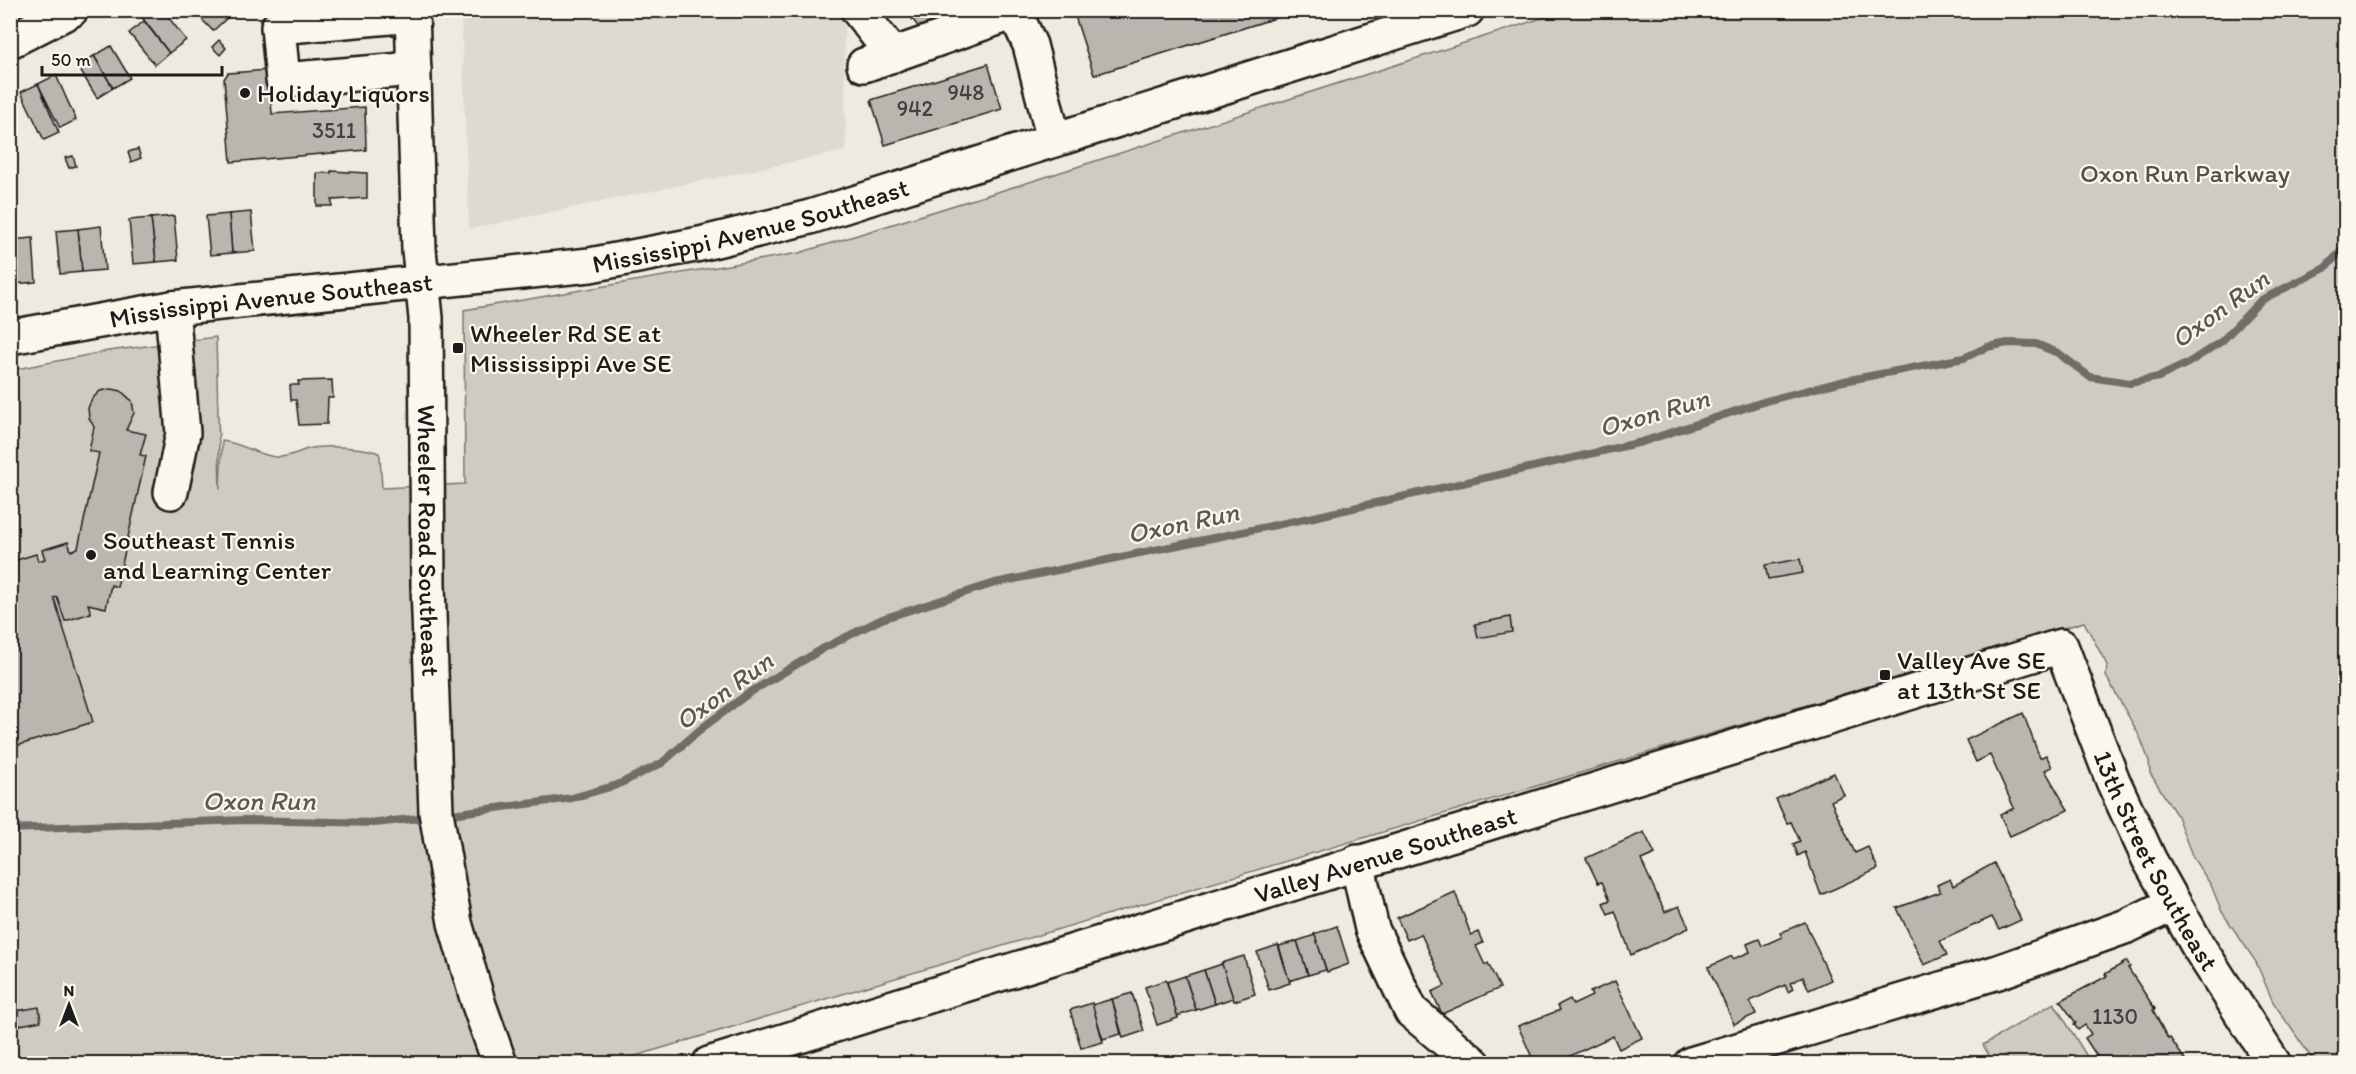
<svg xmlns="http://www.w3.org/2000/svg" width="2356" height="1074" viewBox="0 0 2356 1074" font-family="Itim,sans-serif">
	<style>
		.built { fill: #dedad1 }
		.green { fill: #ceccc2; stroke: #75746f; stroke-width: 1.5 }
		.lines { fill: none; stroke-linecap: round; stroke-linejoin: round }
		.stream { stroke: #6f6d69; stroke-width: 8 }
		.building { fill: #b9b6af; stroke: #1c1c1c; stroke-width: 1.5 }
		.minor-casing { stroke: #1c1c1c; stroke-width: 38 }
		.major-casing { stroke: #1c1c1c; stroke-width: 38 }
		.minor { stroke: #fbf7ec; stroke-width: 33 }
		.major { stroke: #fbf7ec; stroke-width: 33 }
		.poi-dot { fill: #1c1c1c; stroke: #fbf7ec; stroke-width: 2 }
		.labels { text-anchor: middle; stroke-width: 4.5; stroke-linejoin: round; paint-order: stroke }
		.number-label { font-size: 22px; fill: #434241 }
		.poi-label { font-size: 26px; fill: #1c1c1c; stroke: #fbf7ec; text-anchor: start }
		.park-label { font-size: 26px; fill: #51514e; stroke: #fbf7ec }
		.street-label { font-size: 26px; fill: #1c1c1c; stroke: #fbf7ec }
		.water-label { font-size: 27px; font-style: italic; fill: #5a5956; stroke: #fbf7ec }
	</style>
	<rect width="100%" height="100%" fill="#eeeadf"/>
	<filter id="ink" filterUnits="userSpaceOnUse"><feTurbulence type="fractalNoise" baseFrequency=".0167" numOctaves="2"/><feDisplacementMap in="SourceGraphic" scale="12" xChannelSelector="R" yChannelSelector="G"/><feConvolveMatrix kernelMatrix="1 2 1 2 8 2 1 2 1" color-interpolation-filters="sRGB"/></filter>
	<g filter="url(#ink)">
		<path class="built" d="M 461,11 L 844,11 L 846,151 L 469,229 Z"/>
		<g class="green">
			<path d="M 1564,11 L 2345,11 L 2345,1063 L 2315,1063 L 2273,1002 L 2256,962 L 2222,912 L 2211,885 L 2193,858 L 2177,816 L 2150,773 L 2149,761 L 2140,737 L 2106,676 L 2107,665 L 2084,622 L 612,1063 L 11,1063 L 11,370 L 108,351 L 216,337 L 220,489 L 222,441 C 241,443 258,455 276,457 C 288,458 297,452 308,449 C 323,445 364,447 379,453 L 380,457 L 382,488 L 465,484 L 464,310 L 799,253 L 1036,180 Z"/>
			<path d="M 2054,1003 L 2091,1063 L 1993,1063 L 1983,1045 Z"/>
		</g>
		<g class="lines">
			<g class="stream">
				<path d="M 444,815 L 572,798 L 617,785 L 662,763 L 702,728 L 749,693 L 824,648 L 882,619 L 995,583 L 1314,517 L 1642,442 L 1766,401 L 1844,381 L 1964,358 L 1987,347 L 2008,343 L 2036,344 L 2058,353 L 2090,377 L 2130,383 L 2159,377 L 2188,363 L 2222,341 L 2261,300 L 2325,268 L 2346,246"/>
				<path d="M 10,829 L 245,820 L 375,823 L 429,817"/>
			</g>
		</g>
		<g class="building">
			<path d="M 148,10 L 163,10 L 186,40 L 169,53 L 141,16 Z"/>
			<path d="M 193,10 L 220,10 L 227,18 L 213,31 Z"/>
			<path d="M 905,10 L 945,10 L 921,30 Z"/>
			<path d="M 1073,10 L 1301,10 L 1094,75 Z"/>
			<path d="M 144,21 L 169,53 L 155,65 L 129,33 Z"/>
			<path d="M 219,40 L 226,48 L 220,55 L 212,47 Z"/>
			<path d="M 111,46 L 130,78 L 113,88 L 94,56 Z"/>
			<path d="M 94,56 L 113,88 L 97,98 L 77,65 Z"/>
			<path d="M 988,64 L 1002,109 L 885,145 L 871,100 Z"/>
			<path d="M 269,70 L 272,114 L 365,107 L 366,150 L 231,162 L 224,79 L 228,73 Z"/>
			<path d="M 56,75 L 76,120 L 60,128 L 38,84 Z"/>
			<path d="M 38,84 L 59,133 L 44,140 L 21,92 Z"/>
			<path d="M 138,149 L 141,158 L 131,162 L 128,152 Z"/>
			<path d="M 73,156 L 76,166 L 69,168 L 65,158 Z"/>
			<path d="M 331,171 L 367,173 L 367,198 L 332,200 L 332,206 L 317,206 L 317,173 L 331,173 Z"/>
			<path d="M 251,212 L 255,251 L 232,253 L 229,214 Z"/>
			<path d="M 229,214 L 232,253 L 210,255 L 206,216 Z"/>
			<path d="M 174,216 L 178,260 L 156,262 L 151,218 Z"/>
			<path d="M 151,218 L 156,262 L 133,264 L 129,220 Z"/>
			<path d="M 101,226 L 105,270 L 82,272 L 78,229 Z"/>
			<path d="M 78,229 L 82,272 L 60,274 L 56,231 Z"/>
			<path d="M 33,238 L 36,282 L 14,284 L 10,240 Z"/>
			<path d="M 10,247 L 14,284 L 10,284 Z"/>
			<path d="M 332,380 L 333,398 L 328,398 L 327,424 L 299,425 L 296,400 L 291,400 L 290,385 L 299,385 L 298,381 Z"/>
			<path d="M 112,389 L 121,391 L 132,401 L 134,413 L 126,430 L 146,434 L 140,455 L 146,456 L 117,587 L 111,585 L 106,608 L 88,604 L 91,613 L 65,621 L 57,597 L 54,598 L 93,722 L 10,748 L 10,562 L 36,554 L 38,561 L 45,559 L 42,550 L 68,542 L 71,551 L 78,548 L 99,453 L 89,451 L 94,427 L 89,418 L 88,408 L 92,399 L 100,391 Z"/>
			<path d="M 1800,559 L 1803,573 L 1768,579 L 1765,565 Z"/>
			<path d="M 1510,617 L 1512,632 L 1478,638 L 1475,624 Z"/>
			<path d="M 2023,713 L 2040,758 L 2046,755 L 2052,767 L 2045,770 L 2068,810 L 2010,836 L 2000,815 L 2014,808 L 1990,755 L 1976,762 L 1966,740 Z"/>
			<path d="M 1834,773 L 1844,795 L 1831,801 L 1855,853 L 1868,847 L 1878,869 L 1821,895 L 1805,852 L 1798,856 L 1796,850 L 1793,844 L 1800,841 L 1791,822 L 1787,823 L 1776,799 Z"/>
			<path d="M 1644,832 L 1655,854 L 1641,860 L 1665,912 L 1679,906 L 1689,928 L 1631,955 L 1615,911 L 1608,914 L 1603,903 L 1610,900 L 1602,882 L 1598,883 L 1586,858 Z"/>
			<path d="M 1994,863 L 2021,920 L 1999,930 L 1992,917 L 1940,941 L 1947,955 L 1924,965 L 1897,908 L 1940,892 L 1937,885 L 1950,879 L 1953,886 Z"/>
			<path d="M 1455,892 L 1471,935 L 1478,932 L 1483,943 L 1476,946 L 1485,965 L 1488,963 L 1500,988 L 1442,1014 L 1432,992 L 1445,986 L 1421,934 L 1407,940 L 1397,918 Z"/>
			<path d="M 1805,922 L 1831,980 L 1809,990 L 1803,977 L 1790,983 L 1793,989 L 1788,992 L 1785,985 L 1750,1001 L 1756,1014 L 1734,1024 L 1708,967 L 1732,956 L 1733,959 L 1750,952 L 1747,944 L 1759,939 L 1762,946 L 1782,937 L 1780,933 Z"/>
			<path d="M 1337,926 L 1349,964 L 1327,972 L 1314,934 Z"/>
			<path d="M 1315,935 L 1326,970 L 1308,975 L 1297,941 Z"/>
			<path d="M 1297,941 L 1308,975 L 1289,981 L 1279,946 Z"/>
			<path d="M 1278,945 L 1290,983 L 1269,990 L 1257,952 Z"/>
			<path d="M 1244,956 L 1255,994 L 1234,1001 L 1221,963 Z"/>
			<path d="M 2127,961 L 2130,967 L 2128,968 L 2155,1009 L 2153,1010 L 2168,1039 L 2170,1038 L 2188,1064 L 2102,1064 L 2085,1038 L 2091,1034 L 2085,1025 L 2078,1030 L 2074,1024 L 2076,1023 L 2060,1001 L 2107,976 L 2105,974 Z"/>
			<path d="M 1222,964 L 1233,998 L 1215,1004 L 1204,970 Z"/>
			<path d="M 1204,970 L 1215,1004 L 1196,1010 L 1185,976 Z"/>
			<path d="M 1185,976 L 1196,1010 L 1177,1016 L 1167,982 Z"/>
			<path d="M 1166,980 L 1178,1018 L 1157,1025 L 1145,987 Z"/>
			<path d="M 1615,981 L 1642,1038 L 1619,1049 L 1613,1036 L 1561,1060 L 1563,1064 L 1535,1064 L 1518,1026 L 1560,1010 L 1558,1005 L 1570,999 L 1573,1005 L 1592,996 L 1590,992 Z"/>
			<path d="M 1132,993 L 1144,1031 L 1123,1038 L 1112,999 Z"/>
			<path d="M 1112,999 L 1121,1034 L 1103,1039 L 1092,1005 Z"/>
			<path d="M 1092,1003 L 1103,1042 L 1081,1048 L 1070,1010 Z"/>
			<path d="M 39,1007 L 41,1021 L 10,1027 L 10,1012 Z"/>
		</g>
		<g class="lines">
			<defs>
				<g id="minor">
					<path d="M 858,10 L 893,55"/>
					<path d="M 1014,10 L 1030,45 L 1054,140"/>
					<path d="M 412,15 L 278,27 L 283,80 L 414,69"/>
					<path d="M 10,41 L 71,10"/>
					<path d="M 864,65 L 1015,12"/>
					<path d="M 171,492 L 183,433 L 172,308"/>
					<path d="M 1357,862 L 1372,929 L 1411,1011 L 1474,1064"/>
					<path id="s1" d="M 709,1064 L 2061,646 L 2113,781 L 2149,859 L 2198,946 L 2274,1064"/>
					<path d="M 1691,1064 L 1998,972 L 2127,926 L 2173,904"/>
				</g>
				<g id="major">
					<path id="s2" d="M 412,10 L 419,250 L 426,318 L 428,585 L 436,812 L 455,923 L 479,1005 L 500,1064"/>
					<path id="s3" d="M 10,337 L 172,308 L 590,265 L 700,244 L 810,217 L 1467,10"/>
				</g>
			</defs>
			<use href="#minor" class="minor-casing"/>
			<use href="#major" class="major-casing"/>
			<use href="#minor" class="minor"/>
			<use href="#major" class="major"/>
		</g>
	</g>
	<g class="poi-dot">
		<circle cx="245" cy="93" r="6"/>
		<rect x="452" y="342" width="12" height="12" rx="3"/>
		<circle cx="91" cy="555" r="6"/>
		<rect x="1879" y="669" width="12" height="12" rx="3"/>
	</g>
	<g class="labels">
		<g class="number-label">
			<text x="966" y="100">948</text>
			<text x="915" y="116">942</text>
			<text x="334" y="138">3511</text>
			<text x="2115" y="1024">1130</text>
		</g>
		<g class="poi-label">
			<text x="257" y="102">Holiday Liquors</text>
			<text x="470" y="342">Wheeler Rd SE at<tspan x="470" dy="30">Mississippi Ave SE</tspan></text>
			<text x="103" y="549">Southeast Tennis<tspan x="103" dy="30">and Learning Center</tspan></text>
			<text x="1897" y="669">Valley Ave SE<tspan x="1897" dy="30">at 13th St SE</tspan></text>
		</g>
		<g class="park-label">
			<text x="2185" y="182">Oxon Run Parkway</text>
		</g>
		<g class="street-label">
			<text dy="9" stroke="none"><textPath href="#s3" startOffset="750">Mississippi Avenue Southeast</textPath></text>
			<text dy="9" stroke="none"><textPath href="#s3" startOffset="264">Mississippi Avenue Southeast</textPath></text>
			<text dy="9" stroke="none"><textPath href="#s2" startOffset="531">Wheeler Road Southeast</textPath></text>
			<text dy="9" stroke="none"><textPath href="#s1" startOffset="708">Valley Avenue Southeast</textPath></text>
			<text dy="9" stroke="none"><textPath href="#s1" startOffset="1650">13th Street Southeast</textPath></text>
		</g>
		<g class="water-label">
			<text transform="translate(2220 309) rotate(-36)" y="9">Oxon Run</text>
			<text transform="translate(1654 413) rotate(-16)" y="9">Oxon Run</text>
			<text transform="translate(1183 523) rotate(-12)" y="9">Oxon Run</text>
			<text transform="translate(724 691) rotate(-36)" y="9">Oxon Run</text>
			<text x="259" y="810">Oxon Run</text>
		</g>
	</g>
	<rect width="2356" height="1074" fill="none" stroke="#fbf7ec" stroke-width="36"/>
	<rect x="18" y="18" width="2320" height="1038" fill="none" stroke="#1c1c1c" stroke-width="2" filter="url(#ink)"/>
	<g transform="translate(69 1005)" stroke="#fbf7ec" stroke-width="4.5" paint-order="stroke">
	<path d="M0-4.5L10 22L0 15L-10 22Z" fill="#1c1c1c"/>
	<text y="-9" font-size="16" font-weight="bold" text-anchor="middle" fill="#1c1c1c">N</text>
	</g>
	<path d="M42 66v9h180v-9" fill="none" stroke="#1c1c1c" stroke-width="3"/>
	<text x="51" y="66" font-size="18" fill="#1c1c1c" stroke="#fbf7ec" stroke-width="4.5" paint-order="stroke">50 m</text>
</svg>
